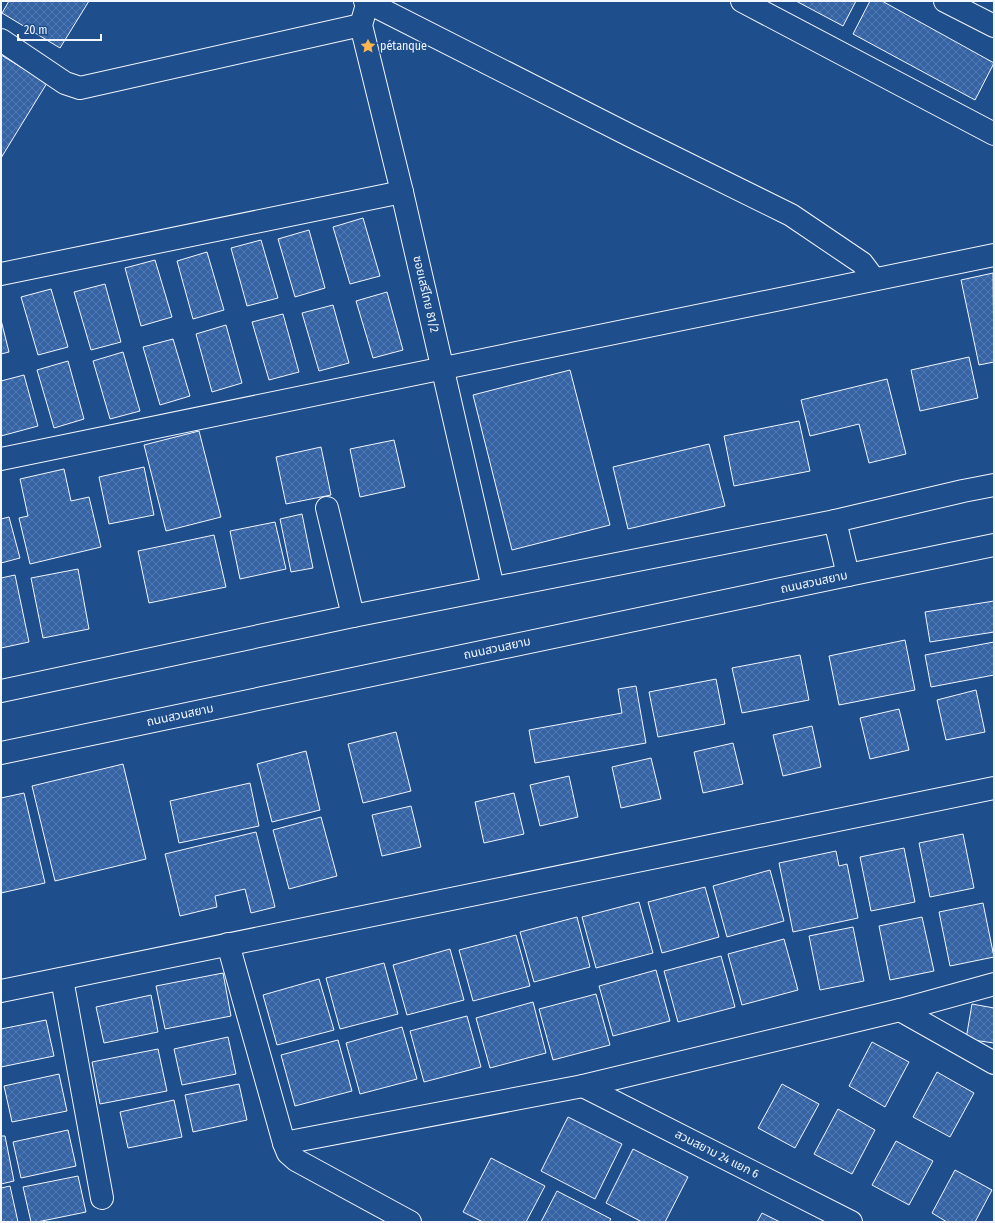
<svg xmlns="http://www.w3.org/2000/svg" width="995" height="1223" viewBox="0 0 995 1223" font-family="'Fira Sans Condensed','Noto Sans Thai',sans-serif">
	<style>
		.building { fill: url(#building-cross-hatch); stroke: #f2f6ff }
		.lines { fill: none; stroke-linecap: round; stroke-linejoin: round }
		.street-casing { stroke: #f2f6ff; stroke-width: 24 }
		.secondary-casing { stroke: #f2f6ff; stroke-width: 24 }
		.street { stroke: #1f4e8c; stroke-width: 22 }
		.secondary { stroke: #1f4e8c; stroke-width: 22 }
		.labels { text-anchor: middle; stroke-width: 3; stroke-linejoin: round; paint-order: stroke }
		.poi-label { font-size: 12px; fill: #f2f6ff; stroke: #1f4e8c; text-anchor: start }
		.street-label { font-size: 12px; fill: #f2f6ff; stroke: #1f4e8c }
	</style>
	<defs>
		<pattern id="building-cross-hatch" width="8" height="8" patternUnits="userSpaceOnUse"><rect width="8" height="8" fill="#3563a3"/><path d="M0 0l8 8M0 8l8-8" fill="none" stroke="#537ab1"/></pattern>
	</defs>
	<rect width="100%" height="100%" fill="#1f4e8c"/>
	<g class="building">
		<path d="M 9,1 L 89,1 L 60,48 L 2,13 Z"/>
		<path d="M 796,1 L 856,1 L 843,26 Z"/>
		<path d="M 870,1 L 882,1 L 994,63 L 975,100 L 853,34 Z"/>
		<path d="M 1,55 L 47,83 L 1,158 Z"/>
		<path d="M 363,218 L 380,276 L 350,284 L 333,227 Z"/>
		<path d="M 309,230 L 325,288 L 295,297 L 278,239 Z"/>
		<path d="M 261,240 L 278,298 L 247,306 L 231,248 Z"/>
		<path d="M 207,252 L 224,310 L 193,319 L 177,261 Z"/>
		<path d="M 155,260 L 172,317 L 141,326 L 125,268 Z"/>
		<path d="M 993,273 L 994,362 L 979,365 L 961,280 Z"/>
		<path d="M 105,284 L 121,342 L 91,350 L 74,292 Z"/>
		<path d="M 51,289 L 68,347 L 38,355 L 21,297 Z"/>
		<path d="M 387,292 L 403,350 L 373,358 L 356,301 Z"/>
		<path d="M 333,305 L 349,363 L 319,371 L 302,313 Z"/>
		<path d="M 283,314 L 299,372 L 269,380 L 252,322 Z"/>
		<path d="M 1,320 L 9,352 L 1,354 Z"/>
		<path d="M 226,325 L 242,383 L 212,392 L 196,334 Z"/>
		<path d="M 173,339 L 190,396 L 160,405 L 143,347 Z"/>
		<path d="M 123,352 L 140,411 L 110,419 L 93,361 Z"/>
		<path d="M 969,357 L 978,398 L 920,411 L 911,370 Z"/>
		<path d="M 68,361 L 84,419 L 54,428 L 37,370 Z"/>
		<path d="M 570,370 L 610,525 L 512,550 L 473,395 Z"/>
		<path d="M 24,375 L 38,426 L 1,436 L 1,381 Z"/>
		<path d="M 887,379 L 906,454 L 869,463 L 859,424 L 810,436 L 801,400 Z"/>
		<path d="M 799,421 L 810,471 L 734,486 L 724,436 Z"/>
		<path d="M 199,431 L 221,517 L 166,531 L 144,445 Z"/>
		<path d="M 394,440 L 405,487 L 360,497 L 350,449 Z"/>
		<path d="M 709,444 L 725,506 L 628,529 L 613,467 Z"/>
		<path d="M 321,447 L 331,495 L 286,504 L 276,457 Z"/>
		<path d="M 144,467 L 154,515 L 109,524 L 99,477 Z"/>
		<path d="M 64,469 L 71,501 L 89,497 L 101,547 L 30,564 L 19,518 L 28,516 L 20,479 Z"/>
		<path d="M 302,514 L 313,568 L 291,572 L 280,519 Z"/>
		<path d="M 9,517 L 20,558 L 1,563 L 1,519 Z"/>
		<path d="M 275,522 L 286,569 L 240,579 L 230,531 Z"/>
		<path d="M 214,535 L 226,587 L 149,603 L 138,551 Z"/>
		<path d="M 78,569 L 89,629 L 43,638 L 31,578 Z"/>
		<path d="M 15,575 L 29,642 L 1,648 L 1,578 Z"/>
		<path d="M 994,601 L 994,632 L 930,642 L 925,612 Z"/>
		<path d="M 905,640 L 915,690 L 839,705 L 829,656 Z"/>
		<path d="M 994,642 L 994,675 L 931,687 L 925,655 Z"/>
		<path d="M 800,655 L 809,700 L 742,713 L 732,668 Z"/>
		<path d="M 716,679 L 725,724 L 658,737 L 649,692 Z"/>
		<path d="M 636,686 L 646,743 L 535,763 L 529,730 L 622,713 L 618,689 Z"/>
		<path d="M 976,690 L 985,732 L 946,740 L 937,700 Z"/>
		<path d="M 899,709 L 909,750 L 870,759 L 860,718 Z"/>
		<path d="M 812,726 L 821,767 L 783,776 L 773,735 Z"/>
		<path d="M 396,732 L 411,791 L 363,803 L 348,744 Z"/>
		<path d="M 733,743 L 743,784 L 703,793 L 694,752 Z"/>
		<path d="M 306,751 L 320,810 L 272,822 L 257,764 Z"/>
		<path d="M 651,758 L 661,799 L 621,808 L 612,767 Z"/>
		<path d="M 123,764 L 146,859 L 55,881 L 32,786 Z"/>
		<path d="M 569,776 L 578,817 L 540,826 L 530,785 Z"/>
		<path d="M 250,783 L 259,826 L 179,843 L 170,801 Z"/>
		<path d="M 24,793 L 45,883 L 1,893 L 1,798 Z"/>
		<path d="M 514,793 L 524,834 L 484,843 L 475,802 Z"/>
		<path d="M 411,806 L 421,847 L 382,856 L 372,815 Z"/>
		<path d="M 321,817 L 337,876 L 289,889 L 273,830 Z"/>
		<path d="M 256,832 L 275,907 L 251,913 L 245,889 L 215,896 L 217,907 L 180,916 L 165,854 Z"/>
		<path d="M 963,834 L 974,888 L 930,897 L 919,843 Z"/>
		<path d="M 904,848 L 915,902 L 871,911 L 860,857 Z"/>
		<path d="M 836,851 L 839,866 L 847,864 L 858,918 L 793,932 L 779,863 Z"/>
		<path d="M 770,870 L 784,921 L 727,937 L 713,886 Z"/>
		<path d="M 705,887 L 719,937 L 662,953 L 648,902 Z"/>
		<path d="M 639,902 L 653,953 L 596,968 L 582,917 Z"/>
		<path d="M 983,903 L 994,957 L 950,966 L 939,912 Z"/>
		<path d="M 577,917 L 590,967 L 534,982 L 520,932 Z"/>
		<path d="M 922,917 L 934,971 L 890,980 L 879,926 Z"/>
		<path d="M 853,927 L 864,981 L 820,990 L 809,936 Z"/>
		<path d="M 516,935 L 530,986 L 473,1001 L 459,950 Z"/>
		<path d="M 784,939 L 798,990 L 742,1005 L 728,954 Z"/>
		<path d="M 450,949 L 464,1000 L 407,1015 L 393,965 Z"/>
		<path d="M 721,956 L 735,1007 L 678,1022 L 664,971 Z"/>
		<path d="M 384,963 L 398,1014 L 340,1029 L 326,978 Z"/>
		<path d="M 656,970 L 670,1021 L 613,1036 L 599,986 Z"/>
		<path d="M 223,973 L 231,1016 L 165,1029 L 156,986 Z"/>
		<path d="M 319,979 L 334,1030 L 277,1045 L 263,995 Z"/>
		<path d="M 596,994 L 610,1045 L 553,1060 L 539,1009 Z"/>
		<path d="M 151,995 L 158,1032 L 104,1043 L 96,1007 Z"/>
		<path d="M 533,1002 L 546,1053 L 490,1068 L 476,1018 Z"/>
		<path d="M 972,1004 L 994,1008 L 994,1043 L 966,1039 Z"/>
		<path d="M 467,1016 L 481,1067 L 424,1082 L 410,1031 Z"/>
		<path d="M 46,1020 L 54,1056 L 1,1067 L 1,1029 Z"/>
		<path d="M 402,1027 L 417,1079 L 360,1094 L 346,1043 Z"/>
		<path d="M 228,1037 L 236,1074 L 182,1085 L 174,1049 Z"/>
		<path d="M 338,1040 L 352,1091 L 295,1106 L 281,1055 Z"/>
		<path d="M 872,1042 L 909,1062 L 885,1107 L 849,1086 Z"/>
		<path d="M 158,1049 L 167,1091 L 100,1104 L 92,1062 Z"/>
		<path d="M 937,1072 L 974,1093 L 950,1137 L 913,1117 Z"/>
		<path d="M 59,1074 L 67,1111 L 12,1122 L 4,1086 Z"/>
		<path d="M 239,1084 L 247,1120 L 193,1132 L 185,1095 Z"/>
		<path d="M 782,1084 L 819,1104 L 795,1148 L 758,1128 Z"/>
		<path d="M 174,1100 L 182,1137 L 128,1148 L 120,1112 Z"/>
		<path d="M 838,1109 L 875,1130 L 852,1174 L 814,1154 Z"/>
		<path d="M 568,1117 L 622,1144 L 595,1199 L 541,1171 Z"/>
		<path d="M 68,1130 L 76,1166 L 21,1178 L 13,1142 Z"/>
		<path d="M 1,1136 L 5,1136 L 14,1181 L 1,1184 Z"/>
		<path d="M 896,1141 L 933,1161 L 909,1205 L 872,1185 Z"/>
		<path d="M 633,1149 L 688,1177 L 665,1222 L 642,1222 L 606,1203 Z"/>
		<path d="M 491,1158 L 545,1186 L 526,1222 L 483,1222 L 463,1212 Z"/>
		<path d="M 955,1170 L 992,1190 L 975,1222 L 947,1222 L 932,1213 Z"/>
		<path d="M 78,1176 L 86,1212 L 37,1222 L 31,1222 L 23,1187 Z"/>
		<path d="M 10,1186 L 18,1222 L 1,1222 L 1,1188 Z"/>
		<path d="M 557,1191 L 611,1219 L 609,1222 L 541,1222 Z"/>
		<path d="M 762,1213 L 780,1222 L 757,1222 Z"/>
	</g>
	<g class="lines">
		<defs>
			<g id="street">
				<path d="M 365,1 L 631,136 L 791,215 L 862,263 L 874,279"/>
				<path d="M 368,1 L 361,25 L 402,192 L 493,588"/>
				<path d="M 742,1 L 994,134"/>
				<path d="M 945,1 L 994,26"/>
				<path d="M 1,40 L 65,83 L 80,88 L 361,25"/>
				<path d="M 1,274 L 402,192"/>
				<path d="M 1,459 L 994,255"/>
				<path d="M 327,508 L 353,616"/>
				<path d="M 228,944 L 284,1143 L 288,1153 L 296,1160 L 410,1222"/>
				<path d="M 62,979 L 102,1198"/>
				<path d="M 1,991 L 994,788"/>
				<path d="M 900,1010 L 994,1063"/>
				<path d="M 583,1086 L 851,1222"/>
				<path d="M 284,1143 L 583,1086 L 900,1010 L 994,984"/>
			</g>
			<g id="secondary">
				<path d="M 835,521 L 848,575"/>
				<path d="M 1,691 L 353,616 L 835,521 L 963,491 L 994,485"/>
				<path d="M 1,753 L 848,575 L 994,545"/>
			</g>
		</defs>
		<use href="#street" class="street-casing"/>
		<use href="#secondary" class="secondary-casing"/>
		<use href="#street" class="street"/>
		<use href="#secondary" class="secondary"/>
	</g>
	<defs>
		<symbol id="sight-bare" viewBox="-9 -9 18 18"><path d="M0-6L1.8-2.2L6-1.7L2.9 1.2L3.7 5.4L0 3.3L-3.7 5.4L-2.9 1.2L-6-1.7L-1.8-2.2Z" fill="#ffb74d" stroke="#1f4e8c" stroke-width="2.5" paint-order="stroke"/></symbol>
	</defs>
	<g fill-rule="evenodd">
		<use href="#sight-bare" x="357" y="35" width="22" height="22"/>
	</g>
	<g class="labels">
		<g class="poi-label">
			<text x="380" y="50">pétanque</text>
		</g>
		<g class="street-label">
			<text transform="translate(426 294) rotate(77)" y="4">ซอยเสรีไทย 81/2</text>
			<text transform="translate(814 582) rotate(-12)" y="4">ถนนสวนสยาม</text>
			<text transform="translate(497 648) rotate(-12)" y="4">ถนนสวนสยาม</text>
			<text transform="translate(180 715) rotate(-12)" y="4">ถนนสวนสยาม</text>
			<text transform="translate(717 1154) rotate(27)" y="4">สวนสยาม 24 แยก 6</text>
		</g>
	</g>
	<rect width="995" height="1223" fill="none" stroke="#f2f6ff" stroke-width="4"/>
	<path d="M18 34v6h83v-6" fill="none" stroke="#f2f6ff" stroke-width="2"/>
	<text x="24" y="34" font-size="12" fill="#f2f6ff" stroke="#1f4e8c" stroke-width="3" paint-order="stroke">20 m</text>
</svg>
